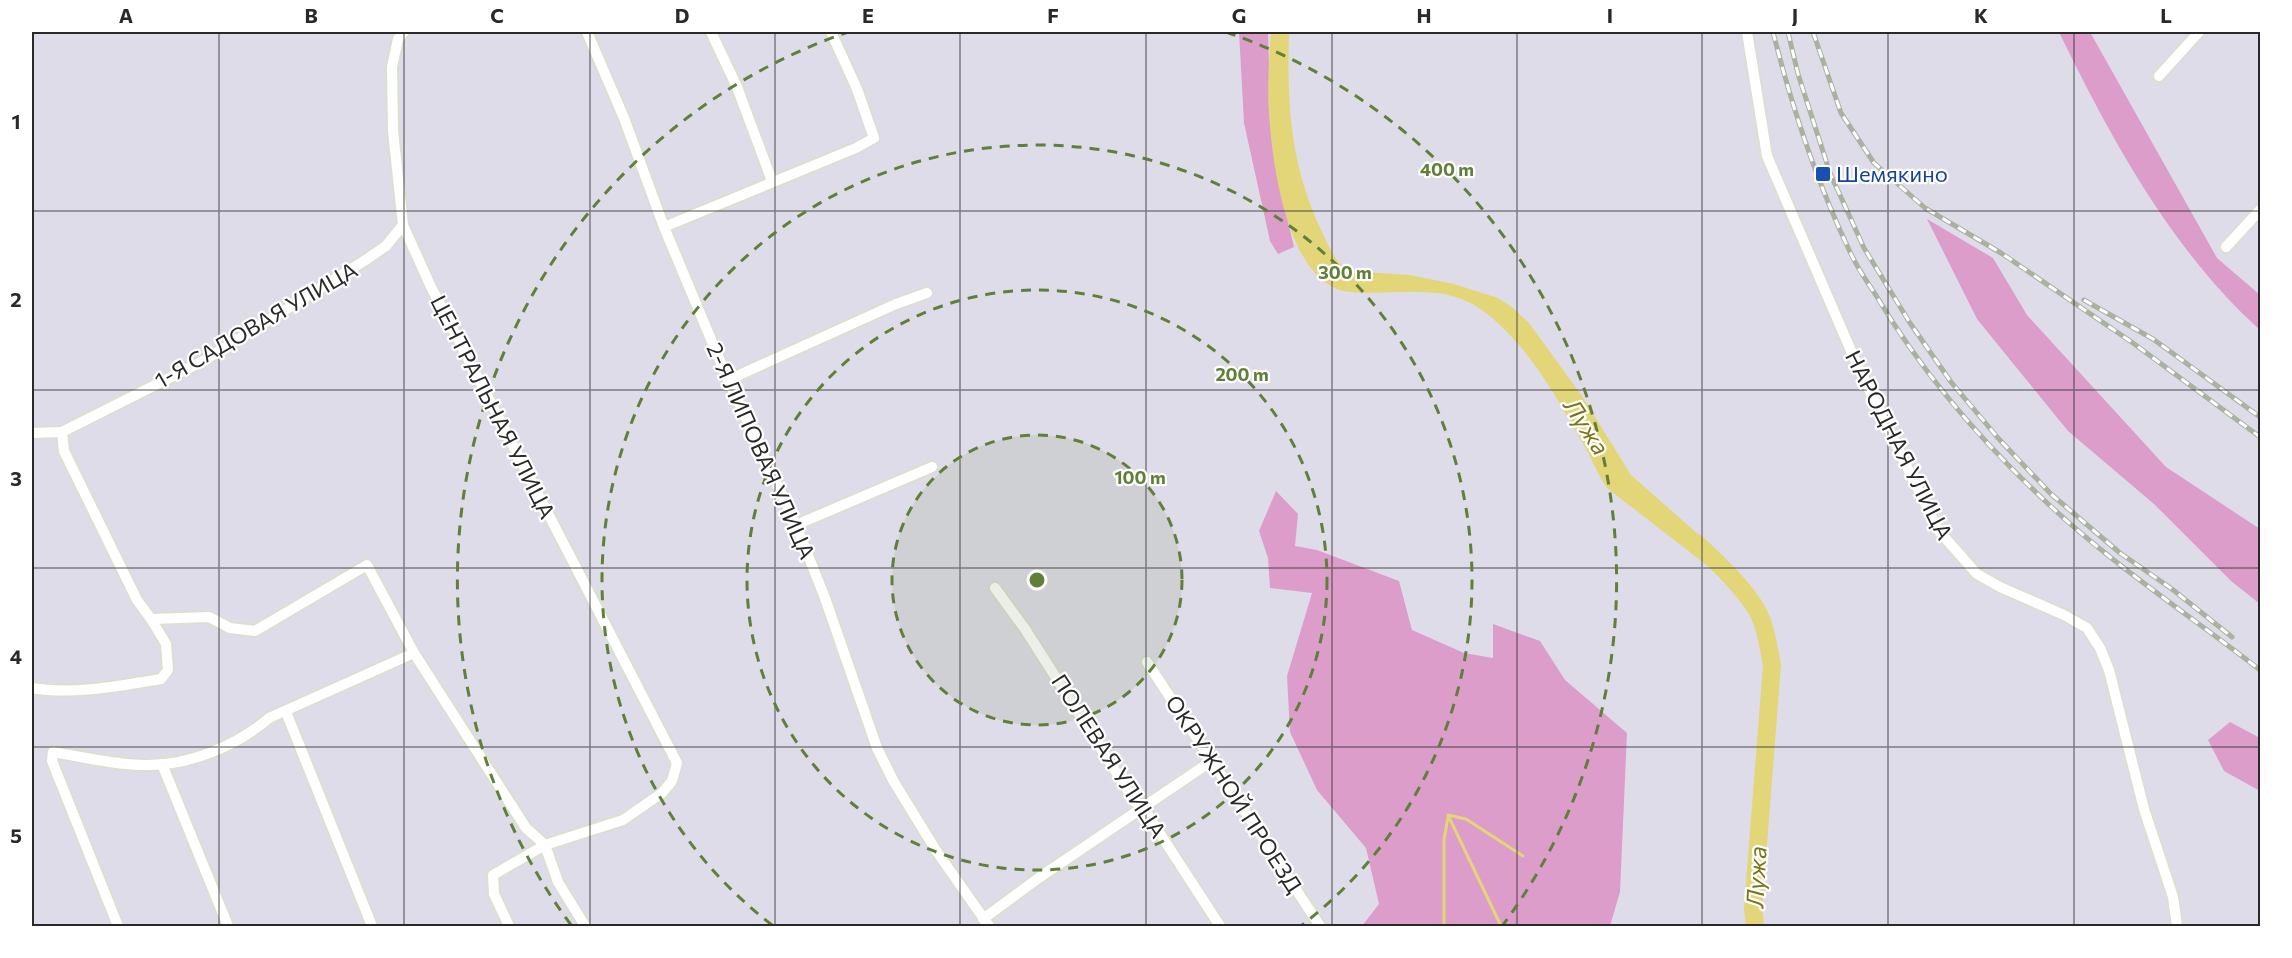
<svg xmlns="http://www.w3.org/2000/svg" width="2292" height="958" viewBox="0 0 2292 958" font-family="Commissioner,sans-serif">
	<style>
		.green { fill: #dc9dcb }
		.water { fill: #e3d678 }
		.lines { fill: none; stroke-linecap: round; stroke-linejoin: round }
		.stream { stroke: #e3d678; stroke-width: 3 }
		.river { stroke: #e3d678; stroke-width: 18 }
		.minor-casing { stroke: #dae0d1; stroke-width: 14 }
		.minor { stroke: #fff; stroke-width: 10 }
		.rail-casing { stroke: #a9b29f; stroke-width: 5 }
		.rail { stroke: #fff; stroke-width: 3; stroke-dasharray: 9; stroke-linecap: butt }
		.grid { fill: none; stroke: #292929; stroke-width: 1.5; stroke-opacity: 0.55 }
		.ring { fill: none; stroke: #617f38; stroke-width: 3; stroke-dasharray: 10 8 }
		.transit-dot { fill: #1a4fb4; stroke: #fff; stroke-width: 2 }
		.labels { text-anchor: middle; stroke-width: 4.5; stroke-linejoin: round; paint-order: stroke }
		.transit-label { font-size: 22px; fill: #164399; stroke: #fff; text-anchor: start }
		.street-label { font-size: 22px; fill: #292929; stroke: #fff }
		.water-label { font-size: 24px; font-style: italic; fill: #7a7618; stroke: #fff }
		.centre { fill: #617f38; stroke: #fff; stroke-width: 3 }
		.ring-label { font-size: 18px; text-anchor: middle; font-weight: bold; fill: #617f38; stroke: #fff; stroke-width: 4.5; stroke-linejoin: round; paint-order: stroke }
		.neatline { fill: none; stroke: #292929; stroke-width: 2 }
		.grid-label { font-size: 20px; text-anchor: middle; font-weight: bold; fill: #292929 }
	</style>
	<rect width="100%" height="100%" fill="#dfdcea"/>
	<g class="green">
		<path d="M 1239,32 L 1268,32 L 1271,134 L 1277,176 L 1294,247 L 1278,254 L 1270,241 L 1244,123 Z"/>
		<path d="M 2059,32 L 2090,32 L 2217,258 L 2260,295 L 2260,330 C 2172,251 2110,137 2059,32 Z"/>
		<path d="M 1927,219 L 1993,258 L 2027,315 L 2166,467 L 2260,529 L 2260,604 L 2231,581 L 2154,504 L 2068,431 L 1977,319 Z"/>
		<path d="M 1276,491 L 1298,514 L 1295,546 L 1317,550 L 1399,581 L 1412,630 L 1464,653 L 1493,658 L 1493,624 L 1540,641 L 1565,680 L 1627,733 L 1620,892 L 1610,926 L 1362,926 L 1379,904 L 1366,848 L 1317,790 L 1290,732 L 1287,676 L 1312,593 L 1270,588 L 1268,558 L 1259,531 Z"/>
		<path d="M 2230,722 L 2260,738 L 2260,791 L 2224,771 L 2208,740 Z"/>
	</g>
	<path class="water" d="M 1271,32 L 1289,32 C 1287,106 1290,164 1322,232 C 1330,248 1335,265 1352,271 L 1410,275 L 1454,284 L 1498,298 L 1512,307 L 1529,323 L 1582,396 L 1631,475 L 1717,551 L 1709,567 L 1607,488 C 1596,472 1591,456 1581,440 C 1554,393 1524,339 1479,308 C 1441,282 1392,296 1350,292 C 1287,286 1272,162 1269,113 C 1267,86 1269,59 1271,32 Z"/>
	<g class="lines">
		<g class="stream">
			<path d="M 1444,926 L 1444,840 L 1448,817"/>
			<path d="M 1501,926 L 1448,815 L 1466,819 L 1523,856"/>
		</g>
		<path class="river" d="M 1695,542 C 1714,559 1741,585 1755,607 C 1766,624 1768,646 1772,665 L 1753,908 L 1755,926"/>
		<defs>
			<g id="minor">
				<path d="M 404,32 L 398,39 L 392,67 L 393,131 L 403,225 L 431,287 L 677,763 L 672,781 L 662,793 L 623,820 L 545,845 L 493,875 L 494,894 L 509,926"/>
				<path d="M 587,32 L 624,118 L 664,227 L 728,380 L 796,525 L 825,598 L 877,748 L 894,782 L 937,852 L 989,926"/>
				<path d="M 711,32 L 737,87 L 772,181"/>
				<path d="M 1747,32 L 1767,156 L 1858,367 L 1938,530 L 1977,574 L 2000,587 L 2064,615 L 2087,628 L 2100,648 L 2109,670 L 2144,809 L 2173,897 L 2177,926"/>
				<path d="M 2159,76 L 2199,32"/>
				<path d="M 664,227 L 856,148 L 874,138 L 857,89 L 831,32"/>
				<path d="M 2226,247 L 2260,210"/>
				<path d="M 728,380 L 896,304 L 927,293"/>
				<path d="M 62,432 L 64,451 L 137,600 L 151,619 L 209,617 L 230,628 L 255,631 L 367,565 L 414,653 L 526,828 L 545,845 L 558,882 L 585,926"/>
				<path d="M 32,433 L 62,432 L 203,361 L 364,261 L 386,246 L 403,225"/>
				<path d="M 796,525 L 932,467"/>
				<path d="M 995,588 L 1025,629 L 1135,802 L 1142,806 L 1220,926"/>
				<path d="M 1147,662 L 1320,926"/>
				<path d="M 32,688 C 73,695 119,686 161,679 L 168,670 L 166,644 L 151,619"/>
				<path d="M 286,712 L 372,926"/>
				<path d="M 162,764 L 228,926"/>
				<path d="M 983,919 L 1040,877 L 1213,760"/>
				<path d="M 118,926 L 52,761 L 53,752 C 83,757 115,765 145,765 C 188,766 237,746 269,718 L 414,653"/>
			</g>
		</defs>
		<use href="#minor" class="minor-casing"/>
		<use href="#minor" class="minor"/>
		<defs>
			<g id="rail">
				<path d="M 1773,32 C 1792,108 1817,183 1851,254 C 1858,269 1868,283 1877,297 C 1922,372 1979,439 2043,499 C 2110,563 2188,614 2260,670"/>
				<path d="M 1788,32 L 1798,74 L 1830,173 L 1864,248 L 1910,323 L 1951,382 L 1998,438 L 2051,494 L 2120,553 L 2172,589 L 2232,637"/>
				<path d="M 1813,32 L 1841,113 L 1874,163 L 1925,208 L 2001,253 L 2133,343 L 2260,437"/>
				<path d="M 2084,300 L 2153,339 L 2260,417"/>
			</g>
		</defs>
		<use href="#rail" class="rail-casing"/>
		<use href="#rail" class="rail"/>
	</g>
	<path class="grid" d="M 219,32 L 219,926M 404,32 L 404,926M 590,32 L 590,926M 775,32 L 775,926M 960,32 L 960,926M 1146,32 L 1146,926M 1332,32 L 1332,926M 1517,32 L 1517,926M 1702,32 L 1702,926M 1888,32 L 1888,926M 2074,32 L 2074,926M 32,211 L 2260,211M 32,390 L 2260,390M 32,568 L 2260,568M 32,747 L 2260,747"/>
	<circle cx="1037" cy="580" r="145" fill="#617f38" fill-opacity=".12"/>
	<g class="ring">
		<circle cx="1037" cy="580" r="145"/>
		<circle cx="1037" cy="580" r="290"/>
		<path d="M772 925A435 435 0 1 1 1302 925"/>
		<path d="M571 925A580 580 0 0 1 848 32M1226 32A580 580 0 0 1 1503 925"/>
	</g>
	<rect class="transit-dot" x="1815" y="166" width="16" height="16" rx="3"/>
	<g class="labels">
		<g class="transit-label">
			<text x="1836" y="182">Шемякино</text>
		</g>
		<g class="street-label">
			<text transform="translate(256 325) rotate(-30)" y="8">1-Я САДОВАЯ УЛИЦА</text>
			<text transform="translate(493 407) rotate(63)" y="8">ЦЕНТРАЛЬНАЯ УЛИЦА</text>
			<text transform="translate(1899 445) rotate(63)" y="8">НАРОДНАЯ УЛИЦА</text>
			<text transform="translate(761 451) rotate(66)" y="8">2-Я ЛИПОВАЯ УЛИЦА</text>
			<text transform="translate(1109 756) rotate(57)" y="8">ПОЛЕВАЯ УЛИЦА</text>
			<text transform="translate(1234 794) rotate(57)" y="8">ОКРУЖНОЙ ПРОЕЗД</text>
		</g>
		<g class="water-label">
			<text transform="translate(1586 427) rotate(57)" y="8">Лужа</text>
			<text transform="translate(1757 877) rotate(-87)" y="8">Лужа</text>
		</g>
	</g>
	<circle cx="1037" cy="580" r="9" class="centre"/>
	<g class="ring-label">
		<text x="1447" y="176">400 m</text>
		<text x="1345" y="279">300 m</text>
		<text x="1242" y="381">200 m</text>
		<text x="1140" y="484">100 m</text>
	</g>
	<rect width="2292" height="958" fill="none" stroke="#ffffff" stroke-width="66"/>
	<rect x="33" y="33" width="2226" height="892" class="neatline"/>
	<g class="grid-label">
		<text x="126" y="23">A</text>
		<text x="311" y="23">B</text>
		<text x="497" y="23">C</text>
		<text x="682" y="23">D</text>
		<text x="868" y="23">E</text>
		<text x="1053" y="23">F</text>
		<text x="1239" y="23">G</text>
		<text x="1424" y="23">H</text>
		<text x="1610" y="23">I</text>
		<text x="1795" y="23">J</text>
		<text x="1981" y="23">K</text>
		<text x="2166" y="23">L</text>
		<text x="16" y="129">1</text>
		<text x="16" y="307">2</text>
		<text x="16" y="486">3</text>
		<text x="16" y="664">4</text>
		<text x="16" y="843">5</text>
	</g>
</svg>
